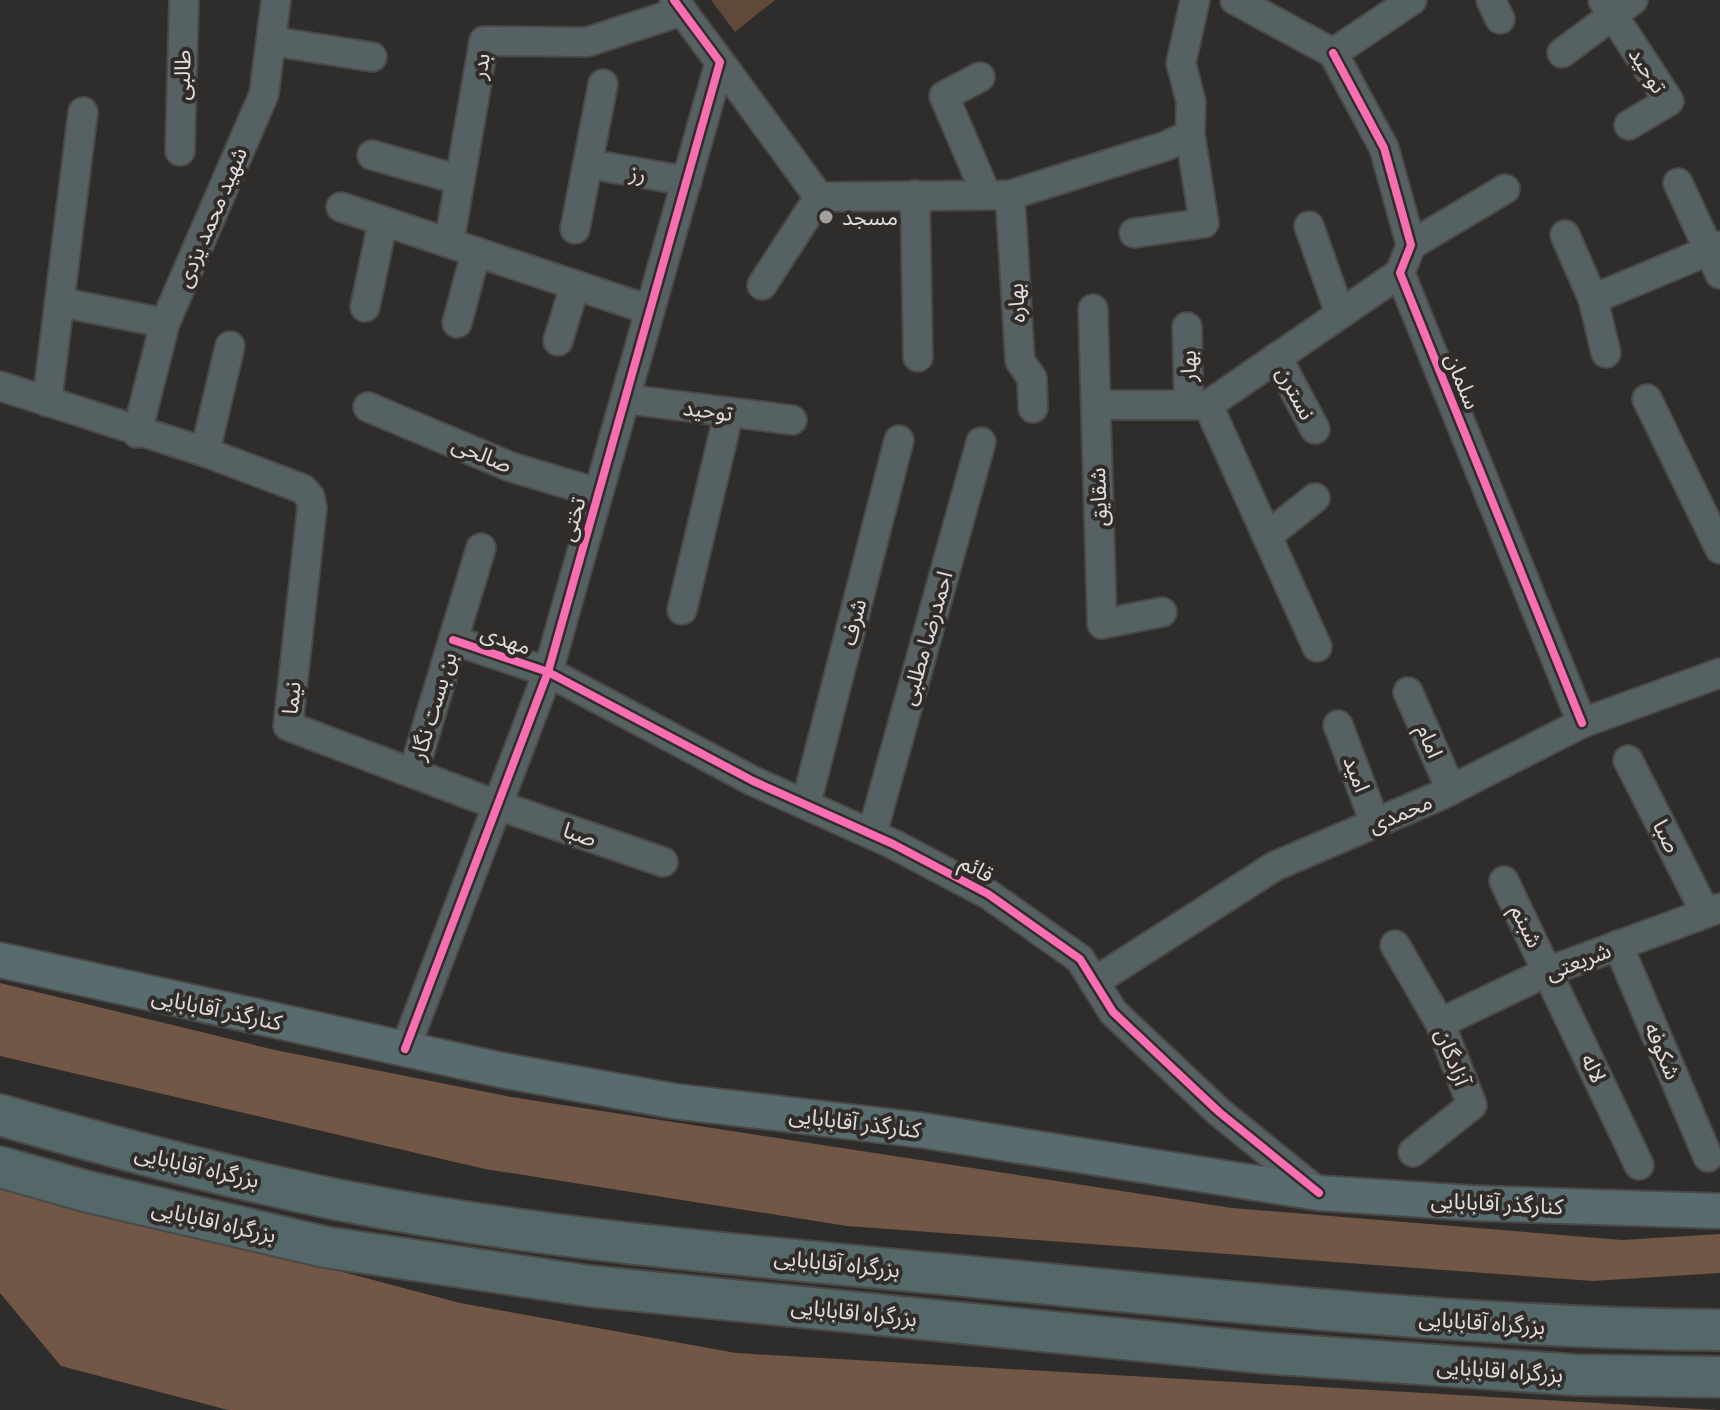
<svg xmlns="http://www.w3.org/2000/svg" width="1720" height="1410" viewBox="0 0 1720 1410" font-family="'PT Sans Narrow','Noto Sans Arabic',sans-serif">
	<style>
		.green { fill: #60493b }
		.forest { fill: #725746 }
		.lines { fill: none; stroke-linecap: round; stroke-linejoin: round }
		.minor-casing { stroke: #4b4948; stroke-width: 32 }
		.major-casing { stroke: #4b4948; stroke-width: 38 }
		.highway-casing { stroke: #4b4948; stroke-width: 44 }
		.minor { stroke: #556162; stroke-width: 28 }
		.major { stroke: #586b6e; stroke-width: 34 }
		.highway { stroke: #54686a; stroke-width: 40 }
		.cycleway-casing { stroke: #312c29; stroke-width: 13 }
		.cycleway { stroke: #f96db3; stroke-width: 8 }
		.poi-dot { fill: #a39f9d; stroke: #312c29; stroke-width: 3 }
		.labels { text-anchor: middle; stroke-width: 8; stroke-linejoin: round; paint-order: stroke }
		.street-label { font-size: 22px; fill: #e1dddb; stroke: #312c29 }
		.poi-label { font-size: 22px; fill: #e1dddb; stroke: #312c29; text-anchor: start }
	</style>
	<rect width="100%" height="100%" fill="#2f2d2b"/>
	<path class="green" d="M 711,0 L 775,0 L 735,32 Z"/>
	<g class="forest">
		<path d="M 0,983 L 275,1050 L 511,1097 L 1232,1208 L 1622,1240 L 1720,1234 L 1720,1273 L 1593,1281 L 847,1226 L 485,1169 L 0,1056 Z"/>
		<path d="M 0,1181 L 460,1303 L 736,1353 L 1717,1410 L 228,1410 L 61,1366 L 0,1293 Z"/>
	</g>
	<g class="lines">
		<defs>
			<g id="minor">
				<path d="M 1235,0 L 1333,53"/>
				<path d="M 1491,0 L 1500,19"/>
				<path d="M 1603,0 L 1669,101 L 1629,125"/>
				<path d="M 271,41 L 372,57"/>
				<path d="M 1333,53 L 1384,148 L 1411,245 L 1400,273 L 1582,723"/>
				<path d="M 1333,53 L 1412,0"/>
				<path d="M 1562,53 L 1633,0"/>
				<path d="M 720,62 L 819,197 L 1010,195 L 1166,146 L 1190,134 L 1191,102 L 1181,63 L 1195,0"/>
				<path d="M 980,77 L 944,96 L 986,194"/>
				<path d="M 180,151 L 184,0"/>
				<path d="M 372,155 L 460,180"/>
				<path d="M 589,164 L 687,181"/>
				<path d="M 1678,183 L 1720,274"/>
				<path d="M 915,195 L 918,357"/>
				<path d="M 1010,195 L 1020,361 L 1032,378 L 1033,408"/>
				<path d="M 341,207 L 650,310"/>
				<path d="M 1309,226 L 1340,314"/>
				<path d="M 575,229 L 603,84"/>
				<path d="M 1134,233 L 1204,223 L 1190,134"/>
				<path d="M 1565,235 L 1593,299 L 1606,353"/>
				<path d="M 449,243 L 484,41 L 587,42 L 682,11"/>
				<path d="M 1411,245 L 1505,189"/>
				<path d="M 762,285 L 819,197"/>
				<path d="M 1593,299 L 1720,246"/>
				<path d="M 59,302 L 165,323"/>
				<path d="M 365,307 L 383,221"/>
				<path d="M 1093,309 L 1102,624 L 1162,612"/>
				<path d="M 457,323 L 476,252"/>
				<path d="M 1187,327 L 1189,405"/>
				<path d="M 558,341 L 575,285"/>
				<path d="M 1277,357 L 1315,429"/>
				<path d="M 0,386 L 205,452 L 303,489 L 310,497 L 312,508 L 288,726 L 497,805 L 663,862"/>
				<path d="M 625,399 L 792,420"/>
				<path d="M 1647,399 L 1720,549"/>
				<path d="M 47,402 L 83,112"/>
				<path d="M 1096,405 L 1208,405 L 1400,273"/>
				<path d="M 1208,405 L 1317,647"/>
				<path d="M 368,407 L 511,467 L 598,493"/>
				<path d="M 137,433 L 165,323 L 264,94 L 276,0"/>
				<path d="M 205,452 L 230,346"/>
				<path d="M 1267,536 L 1315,498"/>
				<path d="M 682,610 L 729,412"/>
				<path d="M 453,640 L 548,672 L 753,781 L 893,844 L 988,894 L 1080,959 L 1113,1012 L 1219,1112 L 1319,1193"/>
				<path d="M 1408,692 L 1451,790"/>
				<path d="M 1338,725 L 1375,823"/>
				<path d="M 1628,760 L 1705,912"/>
				<path d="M 413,773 L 481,548"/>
				<path d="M 806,804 L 899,440"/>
				<path d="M 872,834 L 981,442"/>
				<path d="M 1504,881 L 1639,1165"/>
				<path d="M 1395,945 L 1440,1023 L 1472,1105 L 1413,1152"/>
				<path d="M 1618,945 L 1708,1157"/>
				<path d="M 1094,982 L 1275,866 L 1441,795 L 1582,723 L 1720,673"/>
				<path d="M 1440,1023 L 1549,971 L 1720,908"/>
				<path d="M 405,1049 L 548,672 L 720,62 L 674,0"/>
			</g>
			<path id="major" d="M 0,960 L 501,1070 L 673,1101 L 920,1130 L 1319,1193 L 1471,1203 L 1720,1211"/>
			<g id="highway">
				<path d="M 0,1115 C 112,1147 225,1177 339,1200 C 559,1243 783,1258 1006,1280 C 1244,1303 1481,1328 1720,1330"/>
				<path d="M 0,1167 L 85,1191 L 325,1247 L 589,1286 L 1265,1353 L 1576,1375 L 1720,1377"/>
			</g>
		</defs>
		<use href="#minor" class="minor-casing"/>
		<use href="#major" class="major-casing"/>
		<use href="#highway" class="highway-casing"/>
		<use href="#minor" class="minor"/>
		<use href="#major" class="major"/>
		<use href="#highway" class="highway"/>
		<defs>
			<g id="cycleway">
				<path d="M 1333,53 L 1384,148 L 1411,245 L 1400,273 L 1582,723"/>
				<path d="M 453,640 L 548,672 L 753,781 L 893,844 L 988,894 L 1080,959 L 1113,1012 L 1219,1112 L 1319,1193"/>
				<path d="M 405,1049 L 548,672 L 720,62 L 674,0"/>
			</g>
		</defs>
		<use href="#cycleway" class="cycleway-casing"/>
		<use href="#cycleway" class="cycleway"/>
	</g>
	<circle class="poi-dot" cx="826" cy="217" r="8"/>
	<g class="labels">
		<g class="street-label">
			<text transform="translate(480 66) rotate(-80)" y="8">بدر</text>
			<text transform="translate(1648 70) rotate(57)" y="8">توحید</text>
			<text transform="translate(182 75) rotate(-89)" y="8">طالبی</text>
			<text transform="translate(638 173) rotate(9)" y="8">رز</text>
			<text transform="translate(211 217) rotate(-67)" y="8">شهید محمد یزدی</text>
			<text transform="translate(1016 303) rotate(-93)" y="8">بهاره</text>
			<text transform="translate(1188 366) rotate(-91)" y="8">بهار</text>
			<text transform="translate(1463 381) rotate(68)" y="8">سلمان</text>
			<text transform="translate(1296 393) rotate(62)" y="8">نسترن</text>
			<text transform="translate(708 410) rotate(7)" y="8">توحید</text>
			<text transform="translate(482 454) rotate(22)" y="8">صالحی</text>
			<text transform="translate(1098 497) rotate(-92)" y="8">شقایق</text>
			<text transform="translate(572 519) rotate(-74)" y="8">تختی</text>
			<text transform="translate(853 622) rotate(-76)" y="8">شرف</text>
			<text transform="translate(926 638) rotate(-74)" y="8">احمدرضا مطلبی</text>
			<text transform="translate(506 639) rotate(19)" y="8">مهدی</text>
			<text transform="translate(291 698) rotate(-84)" y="8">نیما</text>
			<text transform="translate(433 706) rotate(-73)" y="8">بن بست نگار</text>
			<text transform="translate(1430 741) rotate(67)" y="8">امام</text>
			<text transform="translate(1357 774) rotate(69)" y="8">امید</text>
			<text transform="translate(1400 813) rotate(-23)" y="8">محمدی</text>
			<text transform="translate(580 834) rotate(19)" y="8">صبا</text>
			<text transform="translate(1667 836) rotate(63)" y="8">صبا</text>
			<text transform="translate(977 868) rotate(29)" y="8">قائم</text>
			<text transform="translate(1527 926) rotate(64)" y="8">شبنم</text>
			<text transform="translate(1578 961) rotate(-21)" y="8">شریعتی</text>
			<text transform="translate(217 1009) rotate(12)" y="8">کنارگذر آقابابایی</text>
			<text transform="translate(1663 1051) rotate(67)" y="8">شکوفه</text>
			<text transform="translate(1453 1057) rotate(69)" y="8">آزادگان</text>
			<text transform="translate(1594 1068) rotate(65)" y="8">لاله</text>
			<text transform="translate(855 1122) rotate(7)" y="8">کنارگذر آقابابایی</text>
			<text transform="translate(197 1166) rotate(13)" y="8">بزرگراه آقابابایی</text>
			<text transform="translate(1497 1203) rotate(3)" y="8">کنارگذر آقابابایی</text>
			<text transform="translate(214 1221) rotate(13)" y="8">بزرگراه اقابابایی</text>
			<text transform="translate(837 1263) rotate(6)" y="8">بزرگراه آقابابایی</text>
			<text transform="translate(854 1312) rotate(6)" y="8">بزرگراه اقابابایی</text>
			<text transform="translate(1482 1322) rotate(4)" y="8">بزرگراه آقابابایی</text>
			<text transform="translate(1500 1370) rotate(4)" y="8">بزرگراه اقابابایی</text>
		</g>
		<g class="poi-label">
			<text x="842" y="225">مسجد</text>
		</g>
	</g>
</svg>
